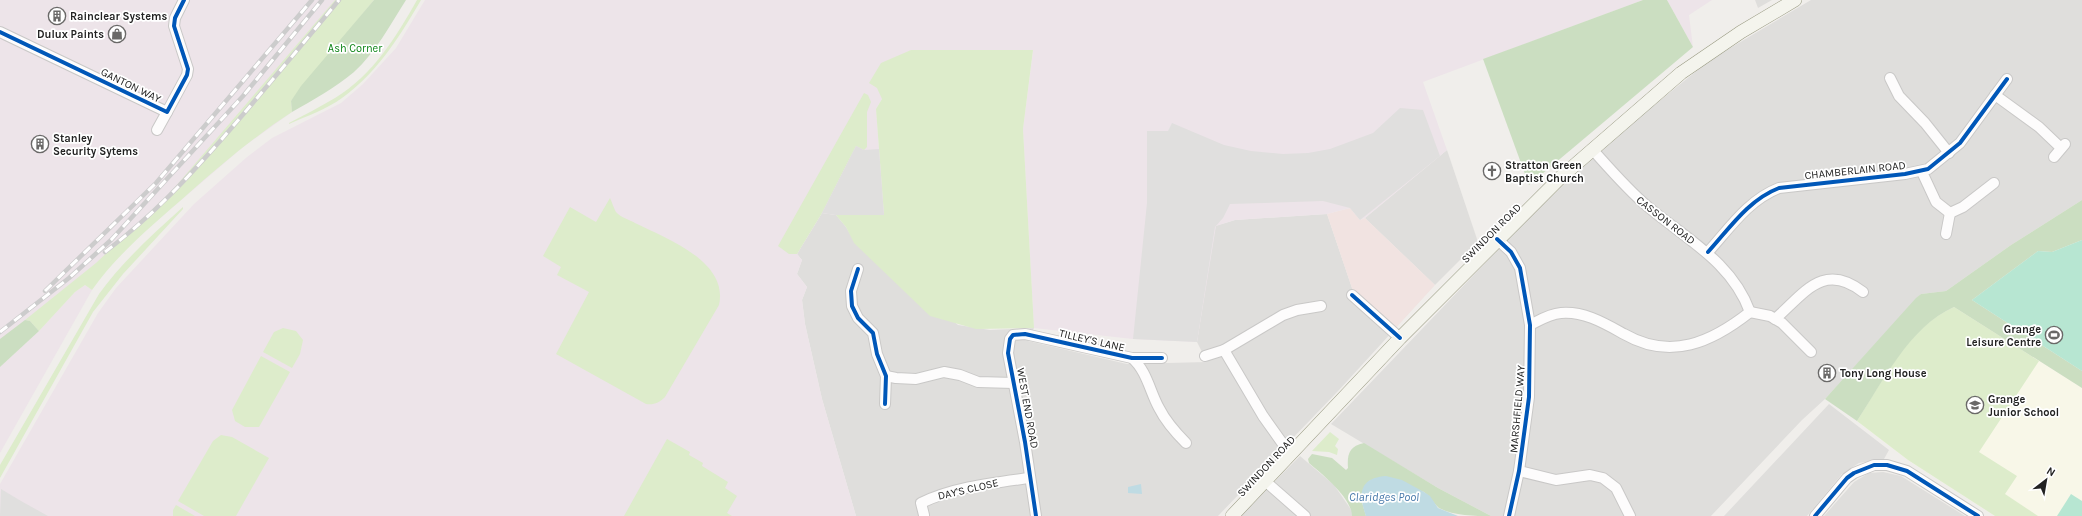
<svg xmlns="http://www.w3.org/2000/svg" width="2082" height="516" viewBox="0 0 2082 516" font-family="Karla,sans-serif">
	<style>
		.residential { fill: #dfdedc }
		.commercial { fill: #f1e3e1 }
		.industrial { fill: #ede4e9 }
		.education { fill: #f8f7e8 }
		.grass { fill: #ddeccb }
		.forest { fill: #cbdec1 }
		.pitch { fill: #b7e6d2 }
		.parking { fill: #e0dfde }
		.water { fill: #bfdbe3 }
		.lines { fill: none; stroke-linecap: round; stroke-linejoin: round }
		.minor-casing { stroke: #c9c8c7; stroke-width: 12 }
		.secondary-casing { stroke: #999a82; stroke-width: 14 }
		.minor { stroke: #fdfcfc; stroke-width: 10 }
		.secondary { stroke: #f4f4ed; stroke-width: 13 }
		.rail-casing { stroke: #ccc; stroke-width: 4.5 }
		.rail { stroke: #fff; stroke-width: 3; stroke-dasharray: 9; stroke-linecap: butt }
		.cycleway-casing { stroke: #fff; stroke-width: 6 }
		.cycleway { stroke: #0057b8; stroke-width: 4 }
		.labels { text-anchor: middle; stroke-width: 3.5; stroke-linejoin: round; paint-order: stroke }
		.poi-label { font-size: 11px; font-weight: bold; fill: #222; stroke: #fff; text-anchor: start }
		.park-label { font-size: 11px; fill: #0c8416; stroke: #fff }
		.street-label { font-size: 11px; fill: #222; stroke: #fff }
		.water-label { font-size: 12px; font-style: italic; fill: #4a7aab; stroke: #fff }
	</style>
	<rect width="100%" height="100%" fill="#f0eeeb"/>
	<g class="residential">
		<path d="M 1755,0 L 1772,0 L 1758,8 Z"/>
		<path d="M 1811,0 L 2082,0 L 2082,200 L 2011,245 L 1946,291 L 1921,294 L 1825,399 L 1802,420 L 1711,516 L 1491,516 L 1438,488 L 1331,424 L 1513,234 L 1604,146 L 1710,60 Z"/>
		<path d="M 1447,150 L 1478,242 L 1435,285 L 1365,218 Z"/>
		<path d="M 822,213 L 836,215 L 846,227 L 853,239 L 958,325 L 990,330 L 1034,328 L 1028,341 L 1127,364 L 1207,362 L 1197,342 L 1215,226 L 1235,220 L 1327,214 L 1354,294 L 1393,331 L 1339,390 L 1218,516 L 856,516 L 822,399 L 805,324 L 802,300 L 807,287 L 797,274 L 802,260 L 797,254 Z"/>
		<path d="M 1829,404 L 1889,450 L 1884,459 L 1859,463 L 1842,474 L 1807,516 L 1724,516 Z"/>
		<path d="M 1300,456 L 1334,485 L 1352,511 L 1352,516 L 1240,516 Z"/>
		<path d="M 1883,472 L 1901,476 L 1965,516 L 1824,516 L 1854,482 L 1869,473 Z"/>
	</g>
	<path class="commercial" d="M 1350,208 L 1360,220 L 1365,218 L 1435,285 L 1393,331 L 1354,294 L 1327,214 Z"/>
	<g class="industrial">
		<path d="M 0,0 L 374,0 L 291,101 L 292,112 L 243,147 L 145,231 L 0,348 Z"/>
		<path d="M 425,0 L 1643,0 L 1423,82 L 1447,150 L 1365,218 L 1360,220 L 1350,208 L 1327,214 L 1235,220 L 1216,226 L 1197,342 L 1133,339 L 1034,328 L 1023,129 L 1033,51 L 911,50 L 876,109 L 884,215 L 836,215 L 822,213 L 797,254 L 802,260 L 797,274 L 807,287 L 802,300 L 805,324 L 822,399 L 856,516 L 0,516 L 0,484 L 98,313 L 116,288 L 194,204 L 247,157 L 272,138 L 341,103 L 363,84 L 396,48 Z"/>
		<path d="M 1667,0 L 1712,0 L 1689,15 L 1693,47 Z"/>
		<path d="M 85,285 L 92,290 L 0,453 L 0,367 L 39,331 L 75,292 Z"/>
	</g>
	<path class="education" d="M 1954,307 L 2082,388 L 2082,516 L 1995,516 L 1908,460 L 1857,421 Z"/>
	<g class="grass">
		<path d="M 335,0 L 374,0 L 291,101 L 292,112 C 255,136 222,164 189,193 C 155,223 119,252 92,290 L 85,285 L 75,292 L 39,331 L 30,321 L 25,320 L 96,263 L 170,193 Z"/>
		<path d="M 417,0 L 421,0 C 400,36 377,73 342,98 C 327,109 307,116 289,124 L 289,123 C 304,115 320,107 335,98 C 373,75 396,37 417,0 Z"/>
		<path d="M 911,50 L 1033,50 L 1023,129 L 1034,328 L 976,329 L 930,316 L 854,243 L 846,227 L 836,215 L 884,215 L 876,109 L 882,99 L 877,88 L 869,83 L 881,63 Z"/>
		<path d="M 864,93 L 868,95 L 871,102 L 867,112 L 867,147 L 864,150 L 856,146 L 822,213 L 797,254 L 789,254 L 778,246 Z"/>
		<path d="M 610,198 C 612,202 614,209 616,212 C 620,217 630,220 635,223 C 665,238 729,261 719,305 L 665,397 C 659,403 654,405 646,404 L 556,354 L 589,292 L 557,275 L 561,267 L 543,256 L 570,207 L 596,222 Z"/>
		<path d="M 183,207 L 183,209 L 123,274 L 93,312 L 0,478 L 0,465 L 99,294 C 123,261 153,234 183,207 Z"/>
		<path d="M 1954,307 L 2039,361 L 1979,452 L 2017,476 L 2005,494 L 2038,516 L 1995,516 L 1908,460 L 1857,421 C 1883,381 1908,327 1954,307 Z"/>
		<path d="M 283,328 L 296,331 L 303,340 L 300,354 L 292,368 L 263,352 L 274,332 Z"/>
		<path d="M 261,356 L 290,372 L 259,427 L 245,427 L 235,421 L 232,410 Z"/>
		<path d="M 1330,432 L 1339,439 L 1335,446 L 1338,449 L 1337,455 L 1329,452 L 1312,451 Z"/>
		<path d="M 221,435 L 232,437 L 269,458 L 236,516 L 204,516 L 178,501 L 213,441 Z"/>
		<path d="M 667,439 L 690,452 L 689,455 L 703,463 L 702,466 L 728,482 L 725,488 L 737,496 L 727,513 L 732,516 L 624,516 Z"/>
		<path d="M 176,505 L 195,516 L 173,516 L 173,510 Z"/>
	</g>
	<g class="forest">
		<path d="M 374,0 L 406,0 C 390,25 376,52 354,72 C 335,88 313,100 292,112 L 291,101 L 301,86 Z"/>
		<path d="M 1643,0 L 1667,0 L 1693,47 L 1529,185 L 1483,59 Z"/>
		<path d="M 2082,200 L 2082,240 L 2052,252 L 2038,251 L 1972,300 L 2082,371 L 2082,388 L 1954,307 C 1909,327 1883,382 1857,421 L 1825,399 L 1916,298 L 1921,294 L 1946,291 L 2011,245 Z"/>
		<path d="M 25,320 L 30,321 L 39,331 L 0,367 L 0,339 Z"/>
		<path d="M 1364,443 L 1438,488 L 1491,516 C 1474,516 1455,516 1439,508 C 1434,504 1431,497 1424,492 L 1382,477 L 1369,481 L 1361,499 L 1366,516 L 1352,516 C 1352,498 1322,474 1309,463 L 1308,459 L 1312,454 L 1332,458 L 1346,470 L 1348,468 C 1347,455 1349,446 1364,443 Z"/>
	</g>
	<g class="pitch">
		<path d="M 2082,240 L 2082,371 L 1972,300 L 2038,251 L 2052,252 Z"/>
		<path d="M 2071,494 L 2082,501 L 2082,516 L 2057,516 Z"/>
	</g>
	<g class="parking">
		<path d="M 1400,108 L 1423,110 L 1440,156 L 1360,220 L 1350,208 L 1323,201 L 1230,204 L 1223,218 L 1215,227 L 1197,342 L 1133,339 L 1147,203 L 1147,131 L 1168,131 L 1172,123 L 1224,145 L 1251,151 L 1283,154 L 1308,153 L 1330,149 L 1373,133 Z"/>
		<path d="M 856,146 L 864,150 L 879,149 L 884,215 L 836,215 L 822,213 Z"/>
		<path d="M 1,489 L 21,501 L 48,516 L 0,516 Z"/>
	</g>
	<g class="water">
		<path d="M 1386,476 L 1402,480 L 1424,492 L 1430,496 L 1438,508 L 1458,516 L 1366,516 C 1358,494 1359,478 1386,476 Z"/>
		<path d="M 1141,484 L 1142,494 L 1128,493 L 1128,487 Z"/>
	</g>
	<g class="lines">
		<defs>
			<g id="minor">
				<path d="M 0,32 L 167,112 L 187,75 L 188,69 L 174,26 L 175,18 L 184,0"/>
				<path d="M 1890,78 L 1899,96 L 1925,123 L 1949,153"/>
				<path d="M 1995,95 L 2039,127 L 2061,148"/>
				<path d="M 157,130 L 167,112"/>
				<path d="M 1592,149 C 1610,169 1627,189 1647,206 C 1686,239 1732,262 1750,312"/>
				<path d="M 2054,157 L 2065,144"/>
				<path d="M 1922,172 L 1936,202 L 1950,213 L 1963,207 L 1994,183"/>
				<path d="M 1946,234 L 1950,213"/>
				<path d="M 1497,239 L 1511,252 L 1520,268 L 1530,325 L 1529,397 L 1519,471 L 1509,516"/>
				<path d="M 1708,252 C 1729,229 1748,200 1779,188 L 1905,174 L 1928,169 L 1960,143 L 2007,79"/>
				<path d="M 858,269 L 851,291 L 852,306 L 858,318 L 873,333 L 877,354 L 886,376 L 885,404"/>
				<path d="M 1352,295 L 1400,338"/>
				<path d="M 1750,312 L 1770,316 L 1782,323 L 1811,352"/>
				<path d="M 1775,319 C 1804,294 1823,261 1863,292"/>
				<path d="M 1530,325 C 1540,320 1549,314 1561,313 C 1584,311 1604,323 1624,334 C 1671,361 1712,342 1750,312"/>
				<path d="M 1224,350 L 1263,416 L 1290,454"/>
				<path d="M 1205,356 L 1224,350 L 1283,315 L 1297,310 L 1321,306"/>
				<path d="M 1132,358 C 1147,371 1150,392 1159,408 C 1166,422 1175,432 1186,443"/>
				<path d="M 886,376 L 896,378 L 916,379 L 944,372 L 960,375 L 978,382 L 1014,383"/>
				<path d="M 1519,471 L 1556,480 L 1590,475 L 1603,478 L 1616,488 L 1630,516"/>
				<path d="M 1265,481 L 1305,516"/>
				<path d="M 924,515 L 921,503 C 954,487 993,483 1029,478"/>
				<path d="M 1036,516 L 1025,442 L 1008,353 L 1010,339 L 1013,335 L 1025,334 L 1132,358 L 1162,358"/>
				<path d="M 1815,516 L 1847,478 L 1854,473 L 1874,465 L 1887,465 L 1907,471 L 1978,516"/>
			</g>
			<path id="secondary" d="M 1232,516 L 1400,338 L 1561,177 L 1681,73 L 1741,32 L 1795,0"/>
		</defs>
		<use href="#minor" class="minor-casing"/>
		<use href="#secondary" class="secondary-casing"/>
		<use href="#minor" class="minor"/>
		<use href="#secondary" class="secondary"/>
		<defs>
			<g id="rail">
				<path d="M 105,252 C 151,217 183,183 221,140 C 261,94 300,47 339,0"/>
				<path d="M 45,291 L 156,183 L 312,0"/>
				<path d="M 0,332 L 69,278 L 111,240 L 243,96 L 322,0"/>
			</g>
		</defs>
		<use href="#rail" class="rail-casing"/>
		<use href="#rail" class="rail"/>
		<defs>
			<g id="cycleway">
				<path d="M 0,32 L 167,112 L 187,75 L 188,69 L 174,26 L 175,18 L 184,0"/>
				<path d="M 1497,239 L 1511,252 L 1520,268 L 1530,325 L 1529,397 L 1519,471 L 1509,516"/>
				<path d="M 1708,252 C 1729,229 1748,200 1779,188 L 1905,174 L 1928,169 L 1960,143 L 2007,79"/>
				<path d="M 858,269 L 851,291 L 852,306 L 858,318 L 873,333 L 877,354 L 886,376 L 885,404"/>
				<path d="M 1352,295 L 1400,338"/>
				<path d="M 1036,516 L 1025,442 L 1008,353 L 1010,339 L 1013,335 L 1025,334 L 1132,358 L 1162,358"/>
				<path d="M 1815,516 L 1847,478 L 1854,473 L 1874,465 L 1887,465 L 1907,471 L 1978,516"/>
			</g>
		</defs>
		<use href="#cycleway" class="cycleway-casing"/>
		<use href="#cycleway" class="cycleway"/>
	</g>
	<defs>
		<symbol id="building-ring" viewBox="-11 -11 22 22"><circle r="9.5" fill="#fff" stroke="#6a6968" stroke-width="1.5"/><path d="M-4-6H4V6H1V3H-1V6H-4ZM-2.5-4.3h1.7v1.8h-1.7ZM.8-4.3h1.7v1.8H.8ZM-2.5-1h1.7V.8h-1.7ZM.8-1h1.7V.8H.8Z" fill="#6a6968"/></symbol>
		<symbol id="shop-ring" viewBox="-11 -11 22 22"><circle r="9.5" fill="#fff" stroke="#6a6968" stroke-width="1.5"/><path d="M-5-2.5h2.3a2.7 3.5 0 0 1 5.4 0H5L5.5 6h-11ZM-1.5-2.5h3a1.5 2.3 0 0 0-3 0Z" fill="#6a6968"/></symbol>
		<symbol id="church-ring" viewBox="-11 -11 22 22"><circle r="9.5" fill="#fff" stroke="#6a6968" stroke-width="1.5"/><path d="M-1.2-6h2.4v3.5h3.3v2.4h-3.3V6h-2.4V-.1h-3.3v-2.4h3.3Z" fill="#6a6968"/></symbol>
		<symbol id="stadium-ring" viewBox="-11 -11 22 22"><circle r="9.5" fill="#fff" stroke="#6a6968" stroke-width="1.5"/><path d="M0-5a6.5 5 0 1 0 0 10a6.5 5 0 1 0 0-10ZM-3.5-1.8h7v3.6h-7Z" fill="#6a6968"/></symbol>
		<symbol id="school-ring" viewBox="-11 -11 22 22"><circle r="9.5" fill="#fff" stroke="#6a6968" stroke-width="1.5"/><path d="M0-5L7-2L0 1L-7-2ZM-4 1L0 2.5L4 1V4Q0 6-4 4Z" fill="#6a6968"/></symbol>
	</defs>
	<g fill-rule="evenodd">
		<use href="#building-ring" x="47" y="6" width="20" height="20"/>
		<use href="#shop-ring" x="107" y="24" width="20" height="20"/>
		<use href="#building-ring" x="30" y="134" width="20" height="20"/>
		<use href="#church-ring" x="1482" y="161" width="20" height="20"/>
		<use href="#stadium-ring" x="2044" y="325" width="20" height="20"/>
		<use href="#building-ring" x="1817" y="363" width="20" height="20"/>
		<use href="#school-ring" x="1965" y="395" width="20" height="20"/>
	</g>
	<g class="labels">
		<g class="poi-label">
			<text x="70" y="20">Rainclear Systems</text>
			<text x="104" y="38" text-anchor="end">Dulux Paints</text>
			<text x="53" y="142">Stanley<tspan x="53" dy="13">Security Sytems</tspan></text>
			<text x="1505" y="169">Stratton Green<tspan x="1505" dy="13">Baptist Church</tspan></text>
			<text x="2041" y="333" text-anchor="end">Grange<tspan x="2041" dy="13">Leisure Centre</tspan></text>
			<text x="1840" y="377">Tony Long House</text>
			<text x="1988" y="403">Grange<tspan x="1988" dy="13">Junior School</tspan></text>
		</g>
		<g class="park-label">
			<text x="355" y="52">Ash Corner</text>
		</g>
		<g class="street-label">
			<text transform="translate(131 85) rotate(26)" y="4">GANTON WAY</text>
			<text transform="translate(1855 170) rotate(-6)" y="4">CHAMBERLAIN ROAD</text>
			<text transform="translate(1666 220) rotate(38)" y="4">CASSON ROAD</text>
			<text transform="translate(1491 233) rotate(-45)" y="4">SWINDON ROAD</text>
			<text transform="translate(1092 340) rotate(13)" y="4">TILLEY'S LANE</text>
			<text transform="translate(1028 408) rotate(80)" y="4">WEST END ROAD</text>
			<text transform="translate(1517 409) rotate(-85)" y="4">MARSHFIELD WAY</text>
			<text transform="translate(1266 466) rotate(-47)" y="4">SWINDON ROAD</text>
			<text transform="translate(968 489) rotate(-13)" y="4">DAY'S CLOSE</text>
		</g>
		<g class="water-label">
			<text x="1384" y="501">Claridges Pool</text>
		</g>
	</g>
	<g transform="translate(2046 480) rotate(31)" stroke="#ffffff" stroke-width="3" paint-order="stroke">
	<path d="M0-3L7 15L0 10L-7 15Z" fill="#222222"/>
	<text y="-6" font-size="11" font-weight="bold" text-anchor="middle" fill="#222222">N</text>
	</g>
</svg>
